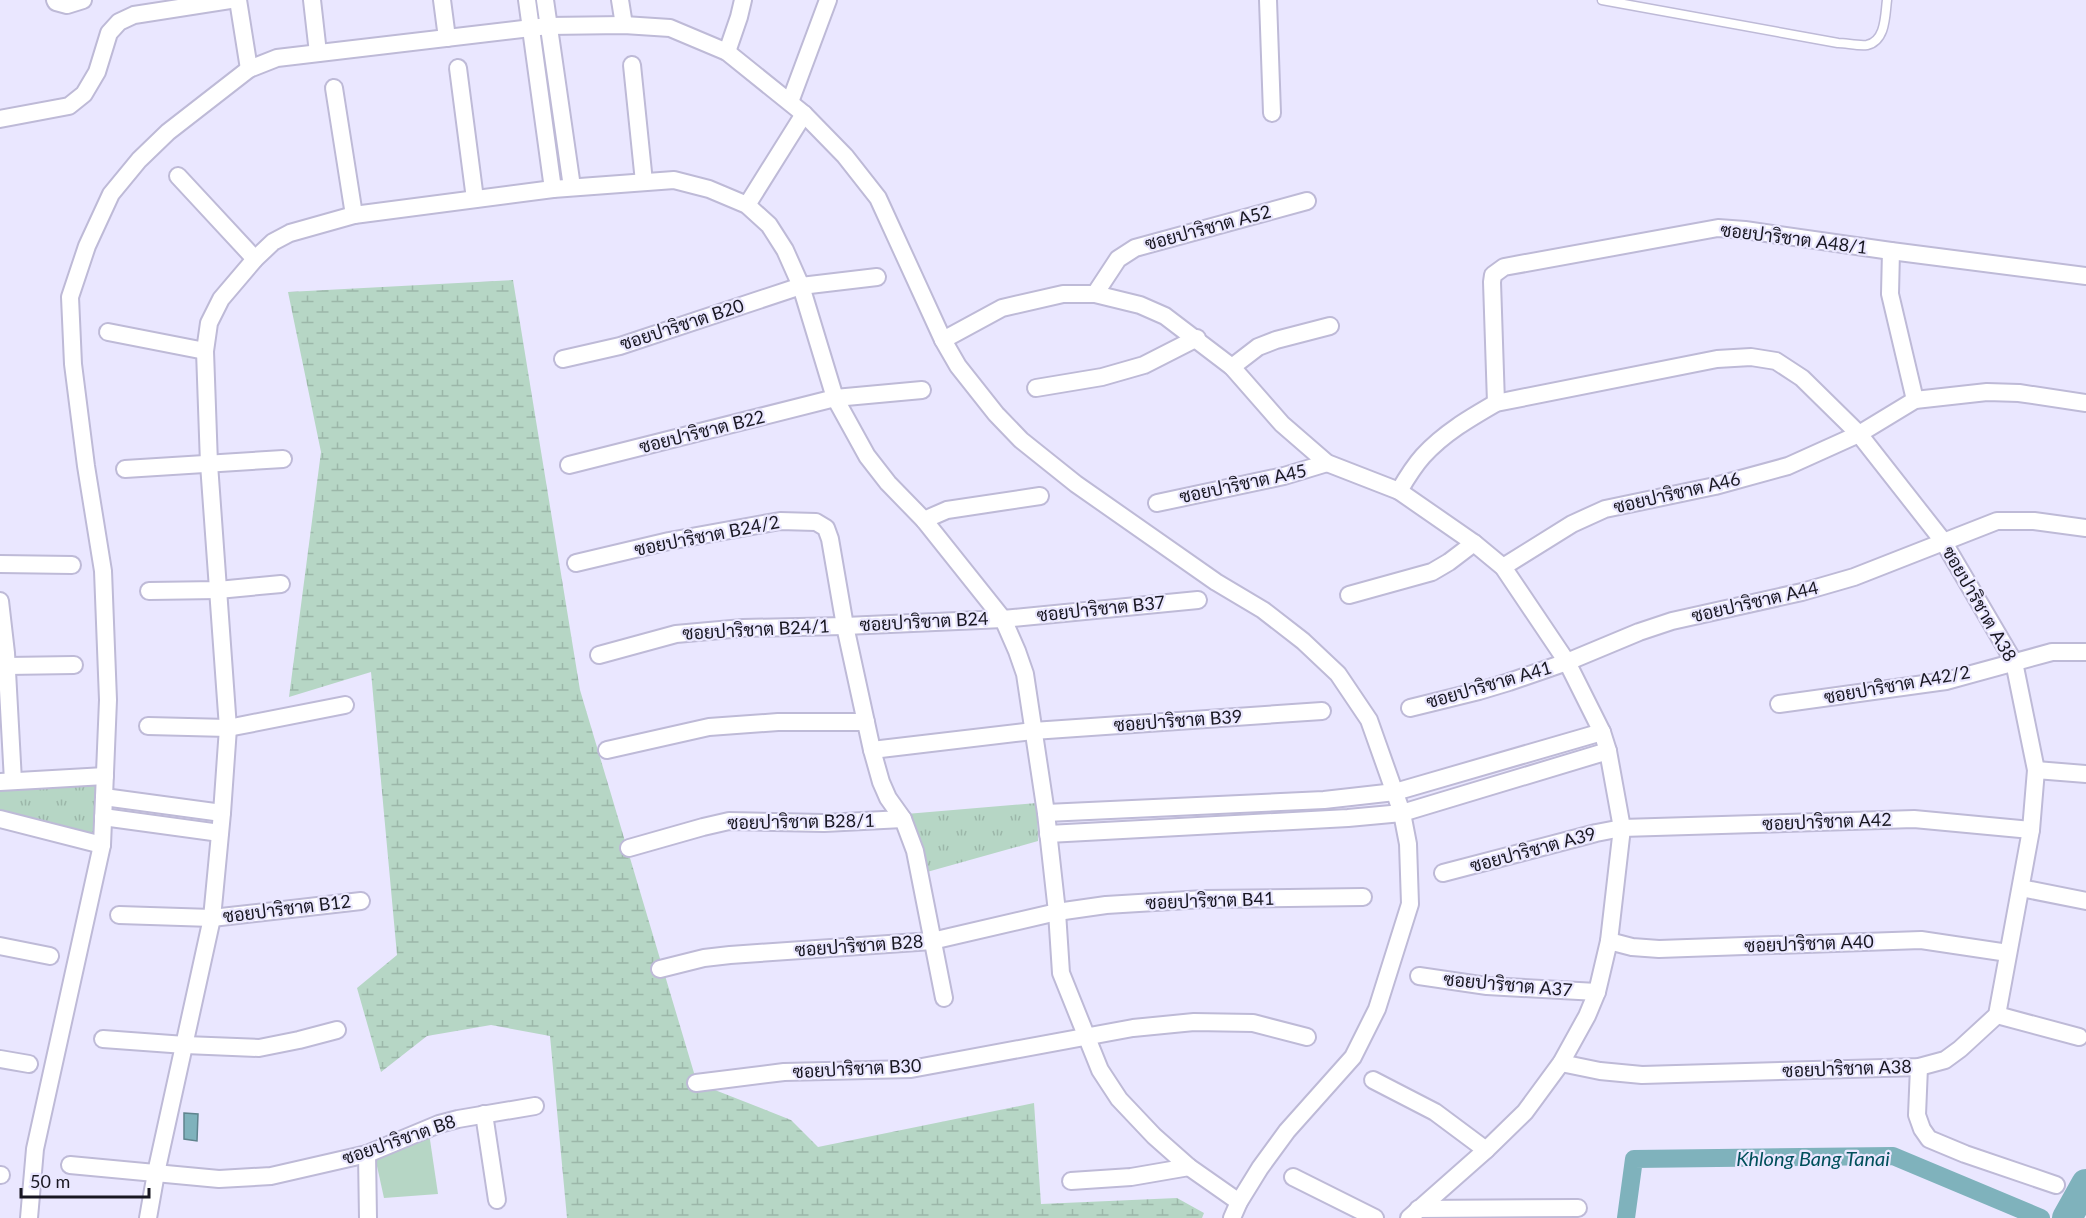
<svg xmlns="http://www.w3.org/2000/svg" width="2086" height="1218" viewBox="0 0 2086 1218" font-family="Lato,Sarabun,sans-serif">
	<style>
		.green { fill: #b6d6c5 }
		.wetland { fill: url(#wetland-marsh) }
		.park { fill: url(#park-tufts) }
		.water { fill: #7fb2bc; stroke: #60848e; stroke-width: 1.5 }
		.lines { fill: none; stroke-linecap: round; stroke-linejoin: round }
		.canal { stroke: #7fb2bc; stroke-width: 18 }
		.river { stroke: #7fb2bc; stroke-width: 30 }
		.service-casing { stroke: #bebad7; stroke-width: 11 }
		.minor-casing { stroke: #bebad7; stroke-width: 20 }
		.service { stroke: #fff; stroke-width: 8 }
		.minor { stroke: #fff; stroke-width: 16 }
		.labels { text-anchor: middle; stroke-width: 4.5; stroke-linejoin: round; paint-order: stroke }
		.street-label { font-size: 18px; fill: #181721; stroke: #eae7ff }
		.water-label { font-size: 20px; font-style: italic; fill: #01505b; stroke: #eae7ff }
	</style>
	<defs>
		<pattern id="wetland-marsh" width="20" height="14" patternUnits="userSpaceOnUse" patternTransform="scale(1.5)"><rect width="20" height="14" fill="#b6d6c5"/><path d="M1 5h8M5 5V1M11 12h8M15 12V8" fill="none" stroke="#9cb7a9"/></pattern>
		<pattern id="park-tufts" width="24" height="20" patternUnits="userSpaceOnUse" patternTransform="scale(1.5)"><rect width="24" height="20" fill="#b6d6c5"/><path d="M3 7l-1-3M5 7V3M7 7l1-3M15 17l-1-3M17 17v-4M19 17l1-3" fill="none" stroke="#9cb7a9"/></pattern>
	</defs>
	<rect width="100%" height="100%" fill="#eae7ff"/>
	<path class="green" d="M 429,1133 L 438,1194 L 384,1198 L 375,1157 Z"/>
	<path class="wetland" d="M 513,280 L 580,690 L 697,1083 L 791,1120 L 818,1147 L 1034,1103 L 1041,1204 L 1177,1198 L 1204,1213 L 1202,1218 L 567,1218 L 550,1036 L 491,1025 L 427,1036 L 381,1072 L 357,988 L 397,955 L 371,672 L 289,697 L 321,452 L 288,292 Z"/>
	<g class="park">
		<path d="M 103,778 L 98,840 L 0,816 L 0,784 Z"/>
		<path d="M 1037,803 L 1038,841 L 927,872 L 906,814 Z"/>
	</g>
	<path class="water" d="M 184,1113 L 198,1114 L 197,1141 L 184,1139 Z"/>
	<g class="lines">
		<path class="canal" d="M 1626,1218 L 1634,1159 L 1893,1156 L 2041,1218"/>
		<path class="river" d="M 2067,1218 L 2086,1184"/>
		<defs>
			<path id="service" d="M 1602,0 L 1838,43 C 1846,43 1858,46 1867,45 C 1886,41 1885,15 1887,0"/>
			<g id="minor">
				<path d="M 55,0 L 56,2 L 67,5 L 83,0"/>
				<path d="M 238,0 L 249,69"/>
				<path d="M 312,0 L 318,53"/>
				<path d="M 442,0 L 447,38"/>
				<path d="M 527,0 L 553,189"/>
				<path d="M 545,0 L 572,187"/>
				<path d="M 620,0 L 624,25"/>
				<path d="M 1268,0 L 1272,113"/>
				<path d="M 727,52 L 739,17 L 743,0"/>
				<path d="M 632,65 L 644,182"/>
				<path d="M 458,68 L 475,199"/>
				<path d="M 334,88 L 354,215"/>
				<path d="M 790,102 L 828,0"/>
				<path d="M 0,119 L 69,106 L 84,94 L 97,72 L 109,33 L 119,22 L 134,15 L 230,0"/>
				<path d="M 178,176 L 255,259"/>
				<path d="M 747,205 L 804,114"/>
				<path d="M 1891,251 L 1890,294 L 1915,400"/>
				<path d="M 1095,294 L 1118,259 L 1135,248 L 1307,201"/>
				<path d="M 108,332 L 205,351"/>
				<path d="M 943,340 L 1002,308 L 1063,294 L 1095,294 L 1140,305 L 1165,316 L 1232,367 L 1282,424 L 1327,463 L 1399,491 L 1474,543 L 1503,567 L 1567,662 L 1602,732 L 1608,751 L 1622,828 L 1609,941 L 1597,992 L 1587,1016 L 1561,1063 L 1525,1112 L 1486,1150 L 1409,1218"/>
				<path d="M 563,359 L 620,346 L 801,286 L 877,277"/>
				<path d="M 1232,367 L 1258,347 L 1276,340 L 1330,326"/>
				<path d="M 1036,388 L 1102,377 L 1144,365 L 1197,338"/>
				<path d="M 1496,403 L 1492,282 L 1493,275 L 1504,267 L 1718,228 L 1745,230 L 1891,251 L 2086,276"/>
				<path d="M 569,465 L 835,398 L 922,390"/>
				<path d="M 125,469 L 283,459"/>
				<path d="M 1399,491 C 1406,479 1414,466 1423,456 C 1444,433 1470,418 1496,403 L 1717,359 L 1751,357 L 1776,361 L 1802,378 L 1859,434 L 1943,541 L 2014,662 L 2036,770 L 2031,830 L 1997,1015 L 1960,1049 L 1945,1060 L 1919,1067 L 1642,1075 L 1600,1071 L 1561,1063"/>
				<path d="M 1157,503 L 1284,476 L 1327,463"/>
				<path d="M 924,520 L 947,510 L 1040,496"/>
				<path d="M 576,563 L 669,541 L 780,521 L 816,522 L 826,528 L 830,539 L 845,626 L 872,750 L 881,782 L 888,798 L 903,819 L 915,851 L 944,998"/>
				<path d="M 0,564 L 72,565"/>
				<path d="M 1503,567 L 1572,524 L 1605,509 L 1715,486 L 1788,466 L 1859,434 L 1915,400 L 1987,392 L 2019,393 L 2086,403"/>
				<path d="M 149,591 L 218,590 L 281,584"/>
				<path d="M 1349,595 L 1432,572 L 1449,562 L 1474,543"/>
				<path d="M 0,601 L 6,653 L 13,781"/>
				<path d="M 599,655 L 676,634 L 709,631 L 743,628 L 845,626 L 1003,619 L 1198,600"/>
				<path d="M 7,666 L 74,665"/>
				<path d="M 1779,704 L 1946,681 L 2052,652 L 2086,652"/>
				<path d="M 1410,708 L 1479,691 L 1509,682 L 1567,662 L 1639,632 L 1672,621 L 1802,592 L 1854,577 L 1997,521 L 2034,521 L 2086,528"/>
				<path d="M 148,726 L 228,728 L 345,705"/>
				<path d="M 607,750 L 709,727 L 778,722 L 866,722"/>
				<path d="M 872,750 L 1033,731 L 1322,711"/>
				<path d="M 2036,770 L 2086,774"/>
				<path d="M 0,782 L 105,776"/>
				<path d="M 104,797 L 222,813"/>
				<path d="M 1046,813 L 1324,800 L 1395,792 L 1602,732"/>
				<path d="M 103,817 L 220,833"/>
				<path d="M 0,819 L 102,845"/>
				<path d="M 1048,834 L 1348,818 L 1402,813 L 1608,751"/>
				<path d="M 629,848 L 703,827 L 729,821 L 824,823 L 903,819"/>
				<path d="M 1443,873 L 1596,833 L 1622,828 L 1914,819 L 2031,830"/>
				<path d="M 2021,888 L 2086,901"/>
				<path d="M 119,915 L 212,918 L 361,901"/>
				<path d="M 1609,941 L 1632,947 L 1659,949 L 1921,940 L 2008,953"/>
				<path d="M 0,946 L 50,956"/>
				<path d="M 660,969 L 704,958 L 730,955 L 932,941 L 1057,912 L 1106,905 L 1204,899 L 1363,897"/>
				<path d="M 1419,976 L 1487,986 L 1597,992"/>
				<path d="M 1997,1015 L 2079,1037"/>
				<path d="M 103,1039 L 185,1045 L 259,1048 L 299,1040 L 337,1030"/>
				<path d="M 0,1059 L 29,1064"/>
				<path d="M 1919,1067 L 1917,1115 L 1922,1129 L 1929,1139 L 1965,1154 L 2056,1185"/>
				<path d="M 1373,1080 L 1435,1112 L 1486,1150"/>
				<path d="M 696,1083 L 784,1072 L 911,1069 L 1133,1028 L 1194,1022 L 1253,1023 L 1307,1037"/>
				<path d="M 484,1114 L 497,1200"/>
				<path d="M 367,1154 L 368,1218"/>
				<path d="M 70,1165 L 219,1179 L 271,1176 L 367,1154 L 439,1124 L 458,1119 L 535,1106"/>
				<path d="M 0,1175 L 1,1175"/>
				<path d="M 1293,1177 L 1375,1218"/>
				<path d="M 1071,1181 L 1131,1177 L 1189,1167"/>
				<path d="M 1418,1209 L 1578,1208"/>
				<path d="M 29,1218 L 35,1149 L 102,845 L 104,797 L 108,700 L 103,571 L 86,466 L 73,364 L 70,297 L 87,246 L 111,194 L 139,160 L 168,132 L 249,69 L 277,58 L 548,26 L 624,25 L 670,28 L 727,52 L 804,114 L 845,156 L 878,198 L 943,340 L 958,366 L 996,414 L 1021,440 L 1076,484 L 1216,582 L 1263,610 L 1303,641 L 1338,674 L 1369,720 L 1402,813 L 1408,844 L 1410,904 L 1377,1009 L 1353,1057 L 1287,1131 L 1260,1168 L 1239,1202 L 1232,1218"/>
				<path d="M 148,1218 L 156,1173 L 212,918 L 222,813 L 228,728 L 209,464 L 205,351 L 209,323 L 221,299 L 255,259 L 273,242 L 290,233 L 354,215 L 553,189 L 674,180 L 709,189 L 747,205 L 769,225 L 785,250 L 801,286 L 835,398 L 867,456 L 888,483 L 924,520 L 1003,619 L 1017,651 L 1025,674 L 1046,813 L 1057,912 L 1061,973 L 1100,1070 L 1119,1099 L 1154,1136 L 1189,1167 L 1239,1202"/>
			</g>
		</defs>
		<use href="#service" class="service-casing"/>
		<use href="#minor" class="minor-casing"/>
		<use href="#service" class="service"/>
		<use href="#minor" class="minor"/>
	</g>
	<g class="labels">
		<g class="street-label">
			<text transform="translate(1208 228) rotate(-15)" y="6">ซอยปาริชาต A52</text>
			<text transform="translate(1794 239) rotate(7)" y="6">ซอยปาริชาต A48/1</text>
			<text transform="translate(682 325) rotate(-18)" y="6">ซอยปาริชาต B20</text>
			<text transform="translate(702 432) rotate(-14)" y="6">ซอยปาริชาต B22</text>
			<text transform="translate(1243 484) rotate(-12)" y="6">ซอยปาริชาต A45</text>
			<text transform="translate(1677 493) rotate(-13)" y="6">ซอยปาริชาต A46</text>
			<text transform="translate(707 536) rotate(-11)" y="6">ซอยปาริชาต B24/2</text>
			<text transform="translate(1755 602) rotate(-13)" y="6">ซอยปาริชาต A44</text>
			<text transform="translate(1979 604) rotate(60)" y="6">ซอยปาริชาต A38</text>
			<text transform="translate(1101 609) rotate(-6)" y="6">ซอยปาริชาต B37</text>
			<text transform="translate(924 622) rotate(-3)" y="6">ซอยปาริชาต B24</text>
			<text transform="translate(756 630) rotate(-3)" y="6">ซอยปาริชาต B24/1</text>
			<text transform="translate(1489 685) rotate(-16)" y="6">ซอยปาริชาต A41</text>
			<text transform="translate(1897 685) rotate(-10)" y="6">ซอยปาริชาต A42/2</text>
			<text transform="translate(1178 721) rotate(-4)" y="6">ซอยปาริชาต B39</text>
			<text transform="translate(801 822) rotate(-1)" y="6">ซอยปาริชาต B28/1</text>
			<text transform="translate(1827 822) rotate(-2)" y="6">ซอยปาริชาต A42</text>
			<text transform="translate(1533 850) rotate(-15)" y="6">ซอยปาริชาต A39</text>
			<text transform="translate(1210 901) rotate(-2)" y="6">ซอยปาริชาต B41</text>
			<text transform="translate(287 909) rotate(-7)" y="6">ซอยปาริชาต B12</text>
			<text transform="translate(1809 944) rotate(-2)" y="6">ซอยปาริชาต A40</text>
			<text transform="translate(859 946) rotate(-4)" y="6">ซอยปาริชาต B28</text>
			<text transform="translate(1508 985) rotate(5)" y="6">ซอยปาริชาต A37</text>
			<text transform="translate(857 1069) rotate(-3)" y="6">ซอยปาริชาต B30</text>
			<text transform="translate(1847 1069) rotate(-2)" y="6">ซอยปาริชาต A38</text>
			<text transform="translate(399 1140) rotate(-19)" y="6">ซอยปาริชาต B8</text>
		</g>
		<g class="water-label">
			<text x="1813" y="1166">Khlong Bang Tanai</text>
		</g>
	</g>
	<path d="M21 1188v9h128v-9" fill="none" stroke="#181721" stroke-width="3"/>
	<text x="30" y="1188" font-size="18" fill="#181721" stroke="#eae7ff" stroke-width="4.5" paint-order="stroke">50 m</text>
</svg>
